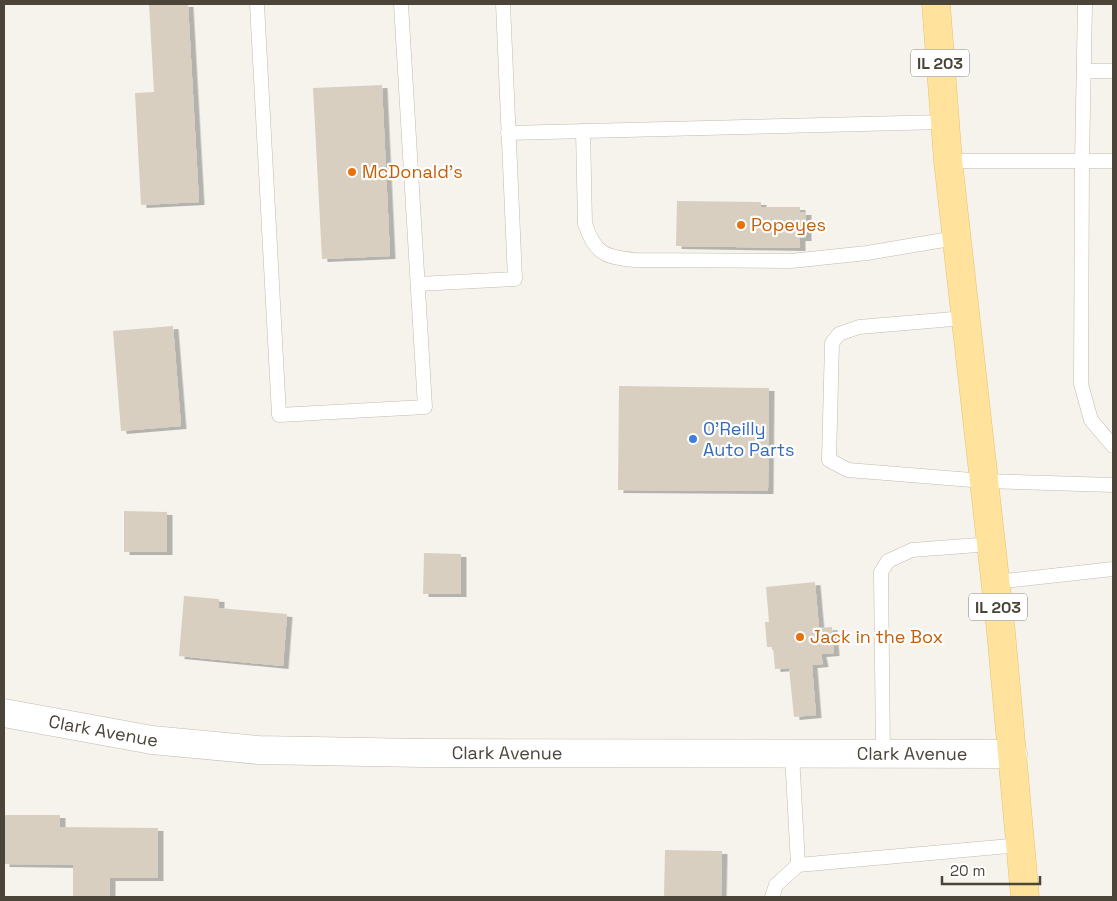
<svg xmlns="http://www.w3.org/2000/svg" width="1117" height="901" viewBox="0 0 1117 901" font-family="'Space Grotesk',sans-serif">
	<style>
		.building { fill: #d8cfc1; filter: url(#shadow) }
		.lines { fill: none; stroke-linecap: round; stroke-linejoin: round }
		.lane-casing { stroke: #c2bbae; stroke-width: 15 }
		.street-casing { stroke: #c2bbae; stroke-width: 29 }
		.primary-casing { stroke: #e6c16a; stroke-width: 29 }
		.lane { stroke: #fff; stroke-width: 14 }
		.street { stroke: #fff; stroke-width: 28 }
		.primary { stroke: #ffe39c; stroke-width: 28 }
		.food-dot { fill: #e8710a; stroke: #fff; stroke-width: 2 }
		.shop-dot { fill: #3f7fe0; stroke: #fff; stroke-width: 2 }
		.labels { text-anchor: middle; stroke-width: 4.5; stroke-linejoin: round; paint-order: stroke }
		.shield { fill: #fff; stroke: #817c74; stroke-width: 1 }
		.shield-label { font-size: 16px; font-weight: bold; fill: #4b4439 }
		.food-label { font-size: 18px; fill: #c56008; stroke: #fff; text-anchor: start }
		.shop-label { font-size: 18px; fill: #366cbe; stroke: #fff; text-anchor: start }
		.street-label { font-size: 18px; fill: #4b4439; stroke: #fff }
	</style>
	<defs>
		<filter id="shadow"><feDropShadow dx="5.5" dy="3" stdDeviation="0" flood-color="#0004"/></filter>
	</defs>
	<rect width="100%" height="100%" fill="#f6f3ec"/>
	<g class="building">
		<path d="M 149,4 L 188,4 L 199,202 L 141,205 L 135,93 L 154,92 Z"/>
		<path d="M 382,85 L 390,256 L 322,259 L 313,88 Z"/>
		<path d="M 677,201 L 761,202 L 761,207 L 800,207 L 800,212 L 806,212 L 806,238 L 800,238 L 800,248 L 676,246 Z"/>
		<path d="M 173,326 L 181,426 L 121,431 L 113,331 Z"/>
		<path d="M 619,386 L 769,388 L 768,491 L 618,490 Z"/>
		<path d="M 124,511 L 167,512 L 167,552 L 124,552 Z"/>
		<path d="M 424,553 L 461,554 L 461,594 L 423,594 Z"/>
		<path d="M 815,582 L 819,628 L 832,627 L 834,653 L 821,654 L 823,664 L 812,665 L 816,715 L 794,717 L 789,668 L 775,669 L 773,647 L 767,647 L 765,622 L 769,622 L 766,587 Z"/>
		<path d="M 184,596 L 219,599 L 219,608 L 287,614 L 283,666 L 179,656 Z"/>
		<path d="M 4,815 L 60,815 L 60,827 L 158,828 L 158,878 L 110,878 L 110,897 L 73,897 L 73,865 L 4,864 Z"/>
		<path d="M 665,850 L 722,851 L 721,897 L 664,897 Z"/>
	</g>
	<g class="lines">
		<defs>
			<g id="lane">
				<path d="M 257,4 L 279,415 L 425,407 L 401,4"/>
				<path d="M 1085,4 L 1082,161 L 1081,384 L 1091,420 L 1113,446"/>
				<path d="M 1084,71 L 1113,71"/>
				<path d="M 583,131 L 585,224 C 595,254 605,257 635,260 L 791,261 L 867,253 L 956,238"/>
				<path d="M 508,133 L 944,122"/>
				<path d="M 948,161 L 1113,161"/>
				<path d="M 418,284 L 515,279 L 503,4"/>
				<path d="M 965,318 L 859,327 L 839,334 L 832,343 L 829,460 L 848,470 L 984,481 L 1113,485"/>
				<path d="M 995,582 L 1113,569"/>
				<path d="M 792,754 L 798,865"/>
				<path d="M 883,754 L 881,572 L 888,561 L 912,550 L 991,544"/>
				<path d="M 772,897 L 776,885 L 798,865 L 1021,845"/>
			</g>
			<g id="street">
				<path id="s1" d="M 4,713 L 152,740 L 258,750 L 422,753 L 1013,754"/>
			</g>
			<path id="primary" d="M 936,4 L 948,161 L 1001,632 L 1025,897"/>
		</defs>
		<use href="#lane" class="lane-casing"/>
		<use href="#street" class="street-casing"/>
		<use href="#primary" class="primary-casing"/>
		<use href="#lane" class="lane"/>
		<use href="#street" class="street"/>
		<use href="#primary" class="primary"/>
	</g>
	<g class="food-dot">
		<circle cx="352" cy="172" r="5"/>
		<circle cx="741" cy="225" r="5"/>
		<circle cx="800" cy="637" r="5"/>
	</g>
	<circle class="shop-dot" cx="693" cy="439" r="5"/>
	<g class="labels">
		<g class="shield">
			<rect x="911" y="49.5" width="58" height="27" rx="4"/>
			<rect x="969" y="593.5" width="58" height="27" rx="4"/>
		</g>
		<g class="shield-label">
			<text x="940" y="69">IL 203</text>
			<text x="998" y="613">IL 203</text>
		</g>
		<g class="food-label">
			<text x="362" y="178">McDonald's</text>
			<text x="751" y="231">Popeyes</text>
			<text x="810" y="643">Jack in the Box</text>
		</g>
		<g class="shop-label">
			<text x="703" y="435">O'Reilly<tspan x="703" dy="21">Auto Parts</tspan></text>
		</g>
		<g class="street-label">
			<text dy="6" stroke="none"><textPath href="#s1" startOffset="101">Clark Avenue</textPath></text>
			<text dy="6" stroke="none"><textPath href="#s1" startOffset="506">Clark Avenue</textPath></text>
			<text dy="6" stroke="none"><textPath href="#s1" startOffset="911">Clark Avenue</textPath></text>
		</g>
	</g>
	<rect width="1117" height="901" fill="none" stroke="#4b4439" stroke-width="10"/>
	<path d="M942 876v8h98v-8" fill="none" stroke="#4b4439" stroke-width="2.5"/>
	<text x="950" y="876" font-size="15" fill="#4b4439" stroke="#ffffff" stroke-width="4" paint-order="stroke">20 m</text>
</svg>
